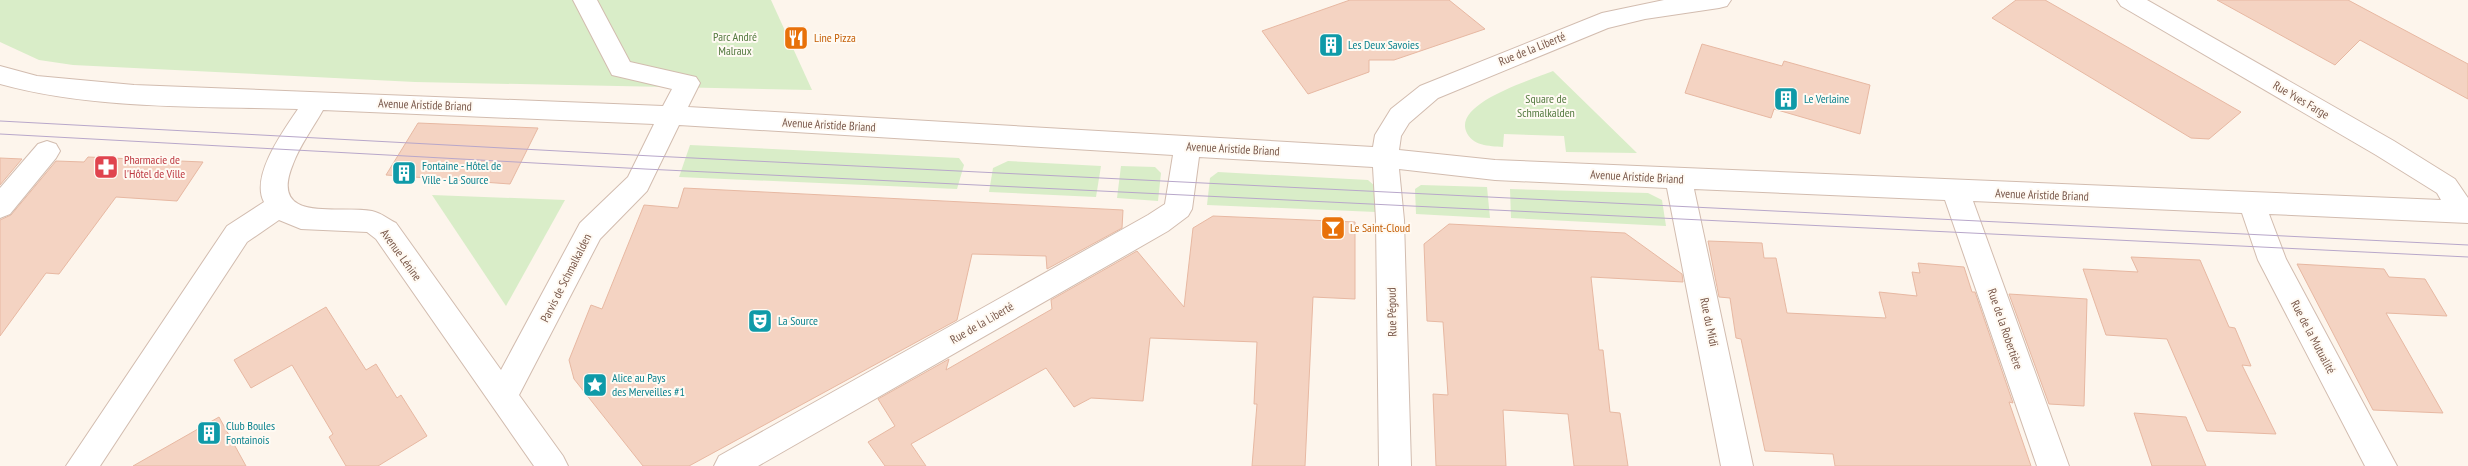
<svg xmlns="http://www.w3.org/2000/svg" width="2468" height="466" viewBox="0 0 2468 466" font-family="'PT Sans Narrow',sans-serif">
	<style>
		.green { fill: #d9edc8 }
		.building { fill: #f4d3c2; stroke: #e7b8a2 }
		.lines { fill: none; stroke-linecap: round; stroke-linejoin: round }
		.minor-casing { stroke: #d2bcaf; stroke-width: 2 }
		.minor { fill: #fff; fill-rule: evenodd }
		.tram { stroke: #b8a7ca; stroke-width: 1 }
		.labels { text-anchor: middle; stroke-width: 4; stroke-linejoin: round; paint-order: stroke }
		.park-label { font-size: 12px; fill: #557a41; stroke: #fffaf3 }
		.food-label { font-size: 12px; fill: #c56008; stroke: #fffaf3; text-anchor: start }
		.culture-label { font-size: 12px; fill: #0d838f; stroke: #fffaf3; text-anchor: start }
		.street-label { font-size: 12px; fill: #7b5a4c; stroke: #fffaf3 }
		.health-label { font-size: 12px; fill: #be3a42; stroke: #fffaf3; text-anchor: start }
	</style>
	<rect width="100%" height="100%" fill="#fdf5ec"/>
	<g class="green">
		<path d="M 0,0 L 771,0 L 812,90 L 415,82 L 73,65 L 39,60 L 0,42 Z"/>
		<path d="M 1553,71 L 1637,153 L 1566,152 L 1564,136 L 1504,134 L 1503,147 C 1489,146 1472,146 1466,131 C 1455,102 1534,79 1553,71 Z"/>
		<path d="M 690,145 L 959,158 L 964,165 L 957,189 L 679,177 Z"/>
		<path d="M 1008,161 L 1101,166 L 1096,197 L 989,192 L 993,168 Z"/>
		<path d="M 1121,166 L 1155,167 L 1161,173 L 1158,201 L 1117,198 Z"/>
		<path d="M 1218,172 L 1368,180 L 1376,187 L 1376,212 L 1207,205 L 1210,178 Z"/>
		<path d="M 1421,185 L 1487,187 L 1490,218 L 1416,214 L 1415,189 Z"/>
		<path d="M 1510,189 L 1648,193 L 1662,200 L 1666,226 L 1511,218 Z"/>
		<path d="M 432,195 L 565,200 L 506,306 Z"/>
	</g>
	<g class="building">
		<path d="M 1350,0 L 1449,0 L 1485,29 L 1394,60 L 1369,60 L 1369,72 L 1308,94 L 1262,31 Z"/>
		<path d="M 2016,0 L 2045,0 L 2241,112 L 2209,139 L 2191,138 L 1992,18 Z"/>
		<path d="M 2217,0 L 2348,0 L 2468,64 L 2468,99 L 2360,40 L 2335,65 Z"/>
		<path d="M 1702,44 L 1782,66 L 1784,61 L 1870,85 L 1860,134 L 1774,109 L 1771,118 L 1685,93 Z"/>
		<path d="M 418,123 L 538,128 L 510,184 L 386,175 Z"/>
		<path d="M 88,157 L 203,162 L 177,201 L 116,197 L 59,274 L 46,273 L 0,336 L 0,220 L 11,215 L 56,161 L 84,162 Z"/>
		<path d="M 0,158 L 22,159 L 0,185 Z"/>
		<path d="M 684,188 L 1123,210 L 1122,228 L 1047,269 L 1046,256 L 972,254 L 957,320 L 689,466 L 643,466 L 574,379 L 569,360 L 591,305 L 602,309 L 644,205 L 678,208 Z"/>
		<path d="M 1213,216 L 1355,222 L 1355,299 L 1313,297 L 1305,466 L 1252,466 L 1257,404 L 1254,404 L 1257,342 L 1150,338 L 1143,401 L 1091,398 L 1074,407 L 1046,368 L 911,444 L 926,466 L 885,466 L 868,442 L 895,426 L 878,399 L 949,359 L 946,370 L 1052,309 L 1051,300 L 1137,251 L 1184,307 L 1193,228 Z"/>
		<path d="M 1449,224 L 1625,233 L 1682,274 L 1683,282 L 1591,277 L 1599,350 L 1603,350 L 1610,412 L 1620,413 L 1628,466 L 1574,466 L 1568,414 L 1503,410 L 1506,466 L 1436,466 L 1433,394 L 1448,395 L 1443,322 L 1427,321 L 1424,244 Z"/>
		<path d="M 1708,241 L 1762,243 L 1764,258 L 1776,258 L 1787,313 L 1886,318 L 1879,292 L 1917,296 L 1912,272 L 1920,273 L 1918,263 L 1964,267 L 1972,292 L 1975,292 L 2013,403 L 2009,402 L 2031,466 L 1835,466 L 1833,454 L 1765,451 L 1741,339 L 1736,338 L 1730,298 L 1719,297 Z"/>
		<path d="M 2131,257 L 2200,260 L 2229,327 L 2235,328 L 2251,366 L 2242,365 L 2276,434 L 2207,431 L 2167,339 L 2106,335 L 2083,269 L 2138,272 Z"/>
		<path d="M 2297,264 L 2384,269 L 2389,277 L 2425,279 L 2447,316 L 2386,313 L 2443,413 L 2373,410 Z"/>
		<path d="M 2009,294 L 2087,299 L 2084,406 L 2049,404 Z"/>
		<path d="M 326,307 L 366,370 L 376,364 L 397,398 L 401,395 L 427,436 L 378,466 L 346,466 L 329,437 L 333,434 L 292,365 L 251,388 L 234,360 Z"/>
		<path d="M 2134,413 L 2186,417 L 2206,466 L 2152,466 Z"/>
		<path d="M 219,417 L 246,466 L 133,466 Z"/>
	</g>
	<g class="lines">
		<defs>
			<g id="minor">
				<path d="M 573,0 L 597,0 L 630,62 L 696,77 L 700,83 L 688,107 L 1373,147 L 1375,135 L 1391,109 L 1420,86 L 1602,13 L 1664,0 L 1731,0 L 1727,6 L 1719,8 L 1645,19 L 1608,28 L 1438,98 L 1409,123 L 1401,136 L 1399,150 L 1495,160 L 2441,200 L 2437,193 L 2376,155 L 2121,6 L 2117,0 L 2147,0 L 2394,141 L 2455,179 L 2468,198 L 2468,223 L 2269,214 L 2286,259 L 2397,466 L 2365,466 L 2258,260 L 2242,213 L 1973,201 L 2069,466 L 2037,466 L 1945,200 L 1694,189 L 1753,466 L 1721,466 L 1667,188 L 1495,180 L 1399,169 L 1404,220 L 1411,466 L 1379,466 L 1376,220 L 1373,167 L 1199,157 L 1192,209 L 1188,216 L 1168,231 L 758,466 L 714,466 L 719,456 L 1148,215 L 1165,204 L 1173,155 L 679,125 L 647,191 L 600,239 L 519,395 L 563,456 L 568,466 L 534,466 L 376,239 L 367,232 L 301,229 L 279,220 L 247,242 L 100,466 L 66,466 L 227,226 L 264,202 C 250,176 284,130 298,109 C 200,106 95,110 0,84 L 0,66 L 37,76 L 134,85 L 663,106 L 672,89 L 612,75 ZM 323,110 L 654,124 L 628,177 L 580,223 L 501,370 L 396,223 C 388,219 381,213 372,211 C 337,205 268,224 293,164 C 300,145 313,128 323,110 Z"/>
				<path d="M 47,141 L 56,144 L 60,151 L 56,158 L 10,214 L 0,218 L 0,188 L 38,144 Z"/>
			</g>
		</defs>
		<use href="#minor" class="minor-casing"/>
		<use href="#minor" class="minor"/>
		<g class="tram">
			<path d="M 0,121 L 652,156 L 2468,245"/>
			<path d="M 0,134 L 645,169 L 2468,257"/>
		</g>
	</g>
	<defs>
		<symbol id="restaurant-square" viewBox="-11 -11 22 22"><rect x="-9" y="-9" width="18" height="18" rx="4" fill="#e8710a" stroke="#fffaf3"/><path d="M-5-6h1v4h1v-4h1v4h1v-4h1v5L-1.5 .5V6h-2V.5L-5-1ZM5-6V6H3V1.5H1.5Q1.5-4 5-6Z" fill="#fff"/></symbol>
		<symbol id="building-square" viewBox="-11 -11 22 22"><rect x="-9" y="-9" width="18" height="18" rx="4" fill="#0f9aa8" stroke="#fffaf3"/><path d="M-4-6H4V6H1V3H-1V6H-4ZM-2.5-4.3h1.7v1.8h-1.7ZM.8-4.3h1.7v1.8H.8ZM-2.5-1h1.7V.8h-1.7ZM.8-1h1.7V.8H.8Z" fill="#fff"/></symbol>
		<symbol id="pharmacy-square" viewBox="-11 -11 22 22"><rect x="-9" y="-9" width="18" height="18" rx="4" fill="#e0444e" stroke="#fffaf3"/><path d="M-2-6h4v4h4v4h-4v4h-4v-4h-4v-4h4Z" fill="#fff"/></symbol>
		<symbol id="bar-square" viewBox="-11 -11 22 22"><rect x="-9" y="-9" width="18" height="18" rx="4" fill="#e8710a" stroke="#fffaf3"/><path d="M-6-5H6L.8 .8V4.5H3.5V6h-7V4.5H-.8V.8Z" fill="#fff"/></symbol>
		<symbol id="theatre-square" viewBox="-11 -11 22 22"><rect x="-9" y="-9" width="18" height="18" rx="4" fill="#0f9aa8" stroke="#fffaf3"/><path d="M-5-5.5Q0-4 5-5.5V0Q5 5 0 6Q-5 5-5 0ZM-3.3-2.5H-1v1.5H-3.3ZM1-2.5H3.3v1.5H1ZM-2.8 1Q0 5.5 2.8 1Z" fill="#fff"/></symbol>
		<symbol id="sight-square" viewBox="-11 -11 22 22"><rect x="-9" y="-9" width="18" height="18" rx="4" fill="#0f9aa8" stroke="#fffaf3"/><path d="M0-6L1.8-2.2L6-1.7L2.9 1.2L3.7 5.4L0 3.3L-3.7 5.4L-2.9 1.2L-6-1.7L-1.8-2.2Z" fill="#fff"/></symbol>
	</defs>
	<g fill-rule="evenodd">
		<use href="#restaurant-square" x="782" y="24" width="28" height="28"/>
		<use href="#building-square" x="1317" y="31" width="28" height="28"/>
		<use href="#building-square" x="1772" y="85" width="28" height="28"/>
		<use href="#pharmacy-square" x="92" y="153" width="28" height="28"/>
		<use href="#building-square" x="390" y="159" width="28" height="28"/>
		<use href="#bar-square" x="1319" y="214" width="28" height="28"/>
		<use href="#theatre-square" x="746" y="307" width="28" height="28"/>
		<use href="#sight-square" x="581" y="371" width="28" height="28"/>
		<use href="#building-square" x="195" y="419" width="28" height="28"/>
	</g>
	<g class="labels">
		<g class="park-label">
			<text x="735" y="41">Parc André<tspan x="735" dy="14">Malraux</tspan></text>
			<text x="1546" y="103">Square de<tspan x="1546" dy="14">Schmalkalden</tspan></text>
		</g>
		<g class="food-label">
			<text x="814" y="42">Line Pizza</text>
			<text x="1350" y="232">Le Saint-Cloud</text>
		</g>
		<g class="culture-label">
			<text x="1348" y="49">Les Deux Savoies</text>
			<text x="1804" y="103">Le Verlaine</text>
			<text x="422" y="170">Fontaine - Hôtel de<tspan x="422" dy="14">Ville - La Source</tspan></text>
			<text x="778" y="325">La Source</text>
			<text x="612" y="382">Alice au Pays<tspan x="612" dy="14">des Merveilles #1</tspan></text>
			<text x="226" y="430">Club Boules<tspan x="226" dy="14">Fontainois</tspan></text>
		</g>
		<g class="street-label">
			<text transform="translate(1532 49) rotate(-22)" y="4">Rue de la Liberté</text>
			<text transform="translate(2301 100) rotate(30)" y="4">Rue Yves Farge</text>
			<text transform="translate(425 105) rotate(2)" y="4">Avenue Aristide Briand</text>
			<text transform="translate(829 125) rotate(3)" y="4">Avenue Aristide Briand</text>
			<text transform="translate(1233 149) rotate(3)" y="4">Avenue Aristide Briand</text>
			<text transform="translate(1637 177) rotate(3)" y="4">Avenue Aristide Briand</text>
			<text transform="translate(2042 195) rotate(2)" y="4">Avenue Aristide Briand</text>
			<text transform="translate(401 255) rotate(54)" y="4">Avenue Lénine</text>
			<text transform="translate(566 278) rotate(-63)" y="4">Parvis de Schmalkalden</text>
			<text transform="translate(1392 312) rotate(-91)" y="4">Rue Pégoud</text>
			<text transform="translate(1709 322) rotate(78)" y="4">Rue du Midi</text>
			<text transform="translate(982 323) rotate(-30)" y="4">Rue de la Liberté</text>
			<text transform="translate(2005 329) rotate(71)" y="4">Rue de la Robertière</text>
			<text transform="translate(2313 337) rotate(62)" y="4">Rue de la Mutualité</text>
		</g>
		<g class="health-label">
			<text x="124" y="164">Pharmacie de<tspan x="124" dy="14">l'Hôtel de Ville</tspan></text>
		</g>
	</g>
</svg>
